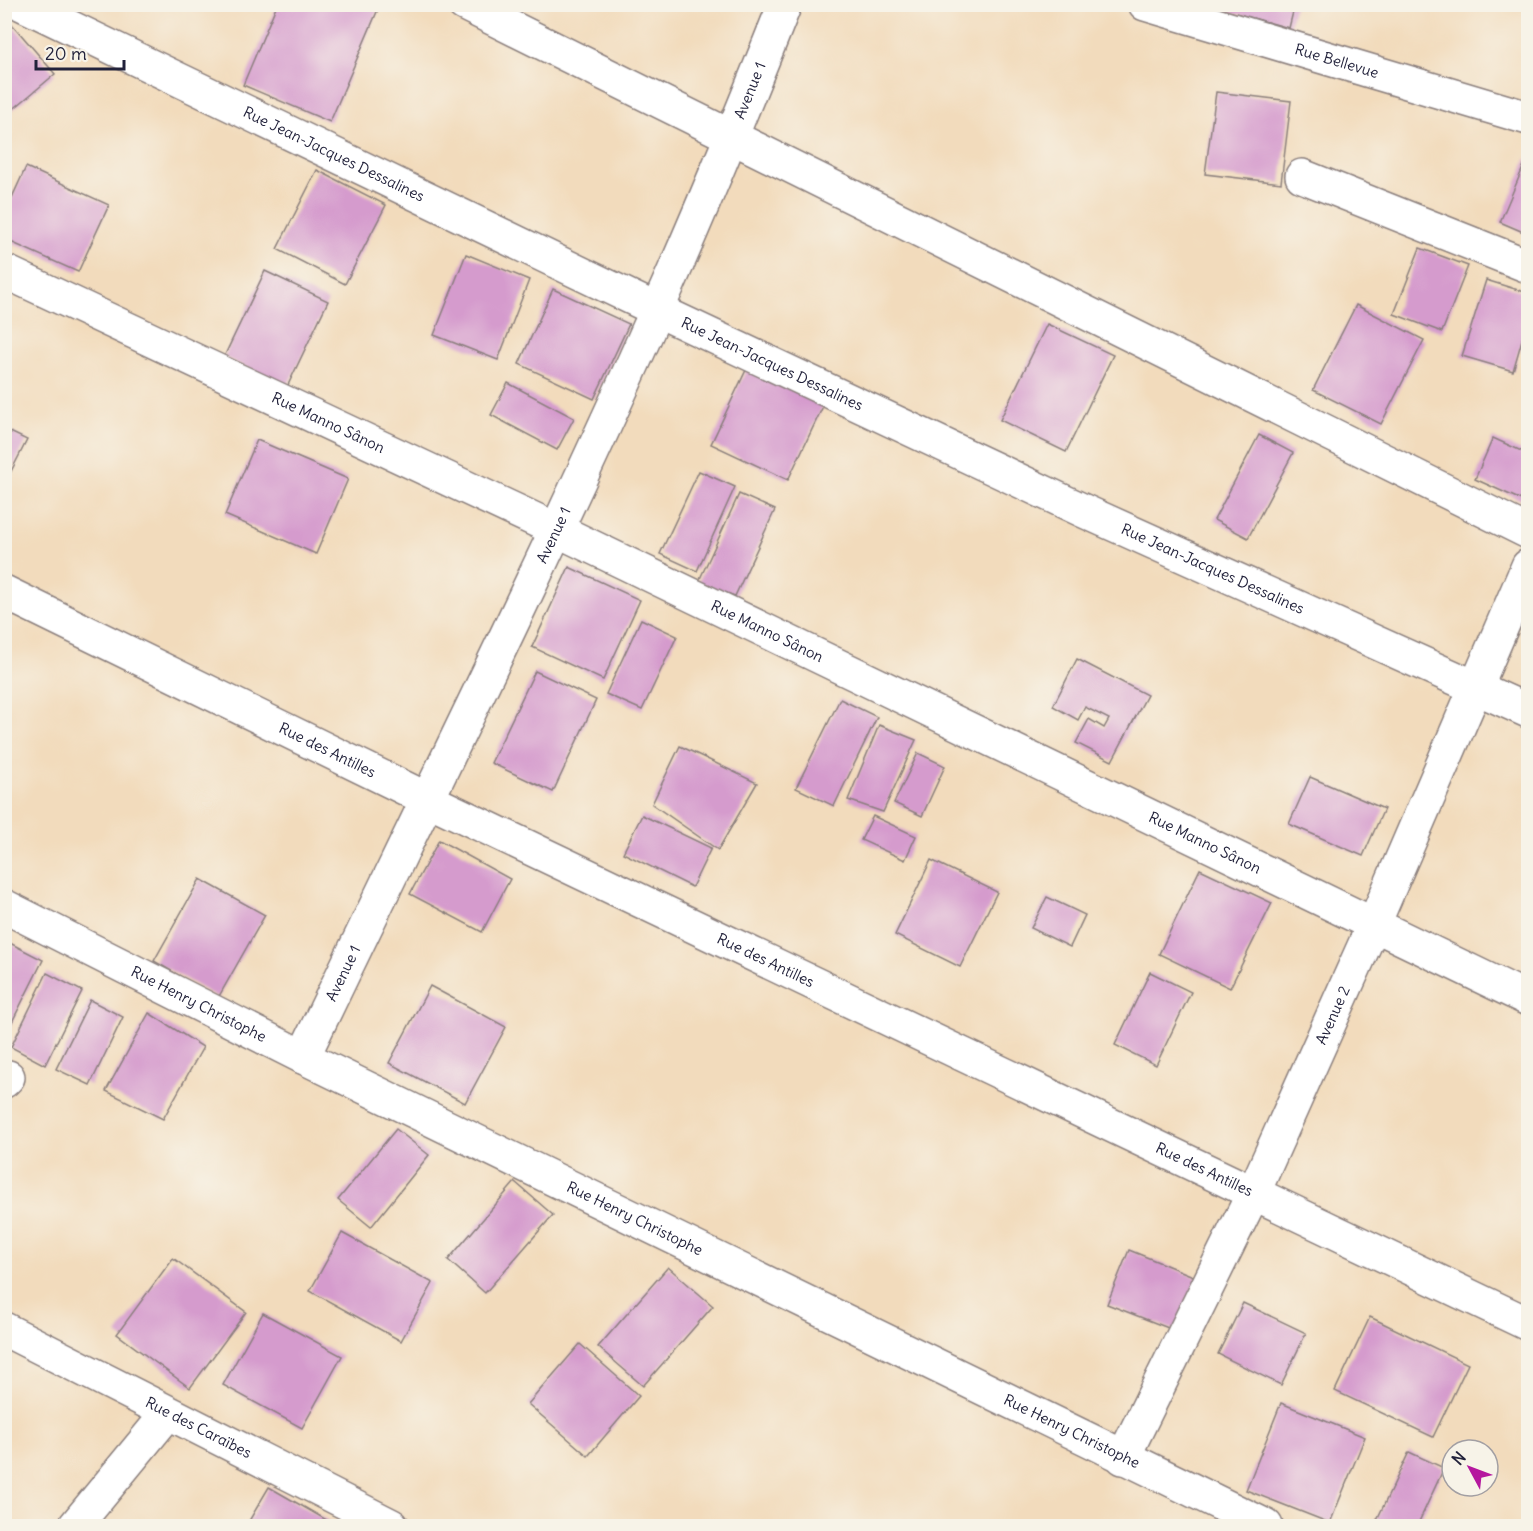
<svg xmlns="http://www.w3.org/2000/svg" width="1533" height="1531" viewBox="0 0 1533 1531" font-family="Delius,sans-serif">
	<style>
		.building { fill: #d59bcd }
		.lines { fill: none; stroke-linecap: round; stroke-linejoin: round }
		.minor-casing { stroke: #8a7e7c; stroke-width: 36 }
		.minor { stroke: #fff; stroke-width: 33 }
		.labels { text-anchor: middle; stroke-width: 6; stroke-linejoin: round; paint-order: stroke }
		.street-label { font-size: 15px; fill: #22223b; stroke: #f7f3e8 }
	</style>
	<rect width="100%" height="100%" fill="#f7f3e8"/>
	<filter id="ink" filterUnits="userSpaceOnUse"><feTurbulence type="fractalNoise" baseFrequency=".0167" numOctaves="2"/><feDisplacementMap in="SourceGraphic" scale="12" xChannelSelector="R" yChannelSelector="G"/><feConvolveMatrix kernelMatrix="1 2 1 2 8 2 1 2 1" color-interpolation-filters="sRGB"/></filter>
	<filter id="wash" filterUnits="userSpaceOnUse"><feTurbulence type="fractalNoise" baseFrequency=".008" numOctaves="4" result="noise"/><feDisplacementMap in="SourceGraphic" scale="24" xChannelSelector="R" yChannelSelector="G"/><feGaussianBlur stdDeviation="1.35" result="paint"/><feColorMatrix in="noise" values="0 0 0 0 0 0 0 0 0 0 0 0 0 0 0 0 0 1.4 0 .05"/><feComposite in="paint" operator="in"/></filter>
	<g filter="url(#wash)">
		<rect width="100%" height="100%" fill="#f2dbbc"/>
		<g id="blocks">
			<g class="building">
				<path d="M 277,4 L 374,4 L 379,7 L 330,122 L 243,85 Z"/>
				<path d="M 1214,4 L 1295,4 L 1289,28 L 1213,7 Z"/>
				<path d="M 11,23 L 55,74 L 4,117 L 4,29 Z"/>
				<path d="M 1216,92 L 1291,101 L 1281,183 L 1205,174 Z"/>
				<path d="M 1528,156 L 1528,234 L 1500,222 Z"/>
				<path d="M 26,167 L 109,205 L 78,272 L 4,239 L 4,215 Z"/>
				<path d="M 317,170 L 386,205 L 345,284 L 277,249 Z"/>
				<path d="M 1420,248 L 1468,266 L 1442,332 L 1394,314 Z"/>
				<path d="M 466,254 L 529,280 L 498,360 L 434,335 Z"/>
				<path d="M 265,271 L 328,301 L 287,387 L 224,357 Z"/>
				<path d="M 1486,280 L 1528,293 L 1528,319 L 1513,371 L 1462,356 Z"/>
				<path d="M 553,289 L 629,324 L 594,399 L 519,364 Z"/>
				<path d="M 1356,305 L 1424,340 L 1381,424 L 1313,390 Z"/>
				<path d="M 1047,324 L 1113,355 L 1066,452 L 1000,420 Z"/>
				<path d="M 747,368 L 824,404 L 788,480 L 711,444 Z"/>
				<path d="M 508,383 L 574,418 L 557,450 L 491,415 Z"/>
				<path d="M 4,429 L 27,440 L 4,485 Z"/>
				<path d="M 1259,435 L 1293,453 L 1248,538 L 1214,520 Z"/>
				<path d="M 1493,438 L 1528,454 L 1528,503 L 1475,479 Z"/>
				<path d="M 257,440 L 348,479 L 316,554 L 225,515 Z"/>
				<path d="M 699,471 L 735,487 L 697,571 L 660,554 Z"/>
				<path d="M 739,494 L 775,510 L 735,596 L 698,583 Z"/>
				<path d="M 569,567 L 640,600 L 603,680 L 532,647 Z"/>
				<path d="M 641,619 L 677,636 L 642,710 L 606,694 Z"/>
				<path d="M 1077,659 L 1147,695 L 1112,761 L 1076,743 L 1089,719 L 1104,728 L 1109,719 L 1085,707 L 1078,720 L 1053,706 Z"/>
				<path d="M 535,671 L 596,700 L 553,792 L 491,763 Z"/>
				<path d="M 840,699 L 877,717 L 834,806 L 796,788 Z"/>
				<path d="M 879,725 L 916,740 L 883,812 L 848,800 Z"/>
				<path d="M 680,746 L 757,783 L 718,850 L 652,804 Z"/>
				<path d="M 918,753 L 945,766 L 922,816 L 894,803 Z"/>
				<path d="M 1310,777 L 1384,809 L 1363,856 L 1289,824 Z"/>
				<path d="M 642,815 L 711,848 L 692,887 L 623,853 Z"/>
				<path d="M 873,816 L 916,836 L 905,860 L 861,840 Z"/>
				<path d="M 439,840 L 510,879 L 482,932 L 410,894 Z"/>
				<path d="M 931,860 L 997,892 L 960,967 L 895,935 Z"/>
				<path d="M 1200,869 L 1272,903 L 1230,988 L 1159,954 Z"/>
				<path d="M 200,879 L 265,915 L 218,998 L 154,961 Z"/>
				<path d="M 1047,897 L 1085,915 L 1070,947 L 1031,928 Z"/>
				<path d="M 4,940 L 43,960 L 4,1038 Z"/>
				<path d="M 1150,972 L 1191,992 L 1156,1065 L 1115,1045 Z"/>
				<path d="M 47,973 L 82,991 L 45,1065 L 11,1047 Z"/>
				<path d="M 430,986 L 506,1027 L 465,1103 L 389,1063 Z"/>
				<path d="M 90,1000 L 123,1017 L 90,1085 L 56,1069 Z"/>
				<path d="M 149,1013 L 203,1047 L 163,1119 L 106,1091 Z"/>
				<path d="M 396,1129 L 429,1155 L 371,1227 L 338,1200 Z"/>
				<path d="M 515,1182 L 553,1215 L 485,1293 L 448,1260 Z"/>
				<path d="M 342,1233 L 433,1283 L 401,1341 L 310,1291 Z"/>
				<path d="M 1129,1250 L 1198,1278 L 1176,1331 L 1107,1304 Z"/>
				<path d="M 173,1258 L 246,1312 L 190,1388 L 117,1334 Z"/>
				<path d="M 668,1267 L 713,1306 L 643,1386 L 598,1347 Z"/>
				<path d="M 1243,1303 L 1306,1333 L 1281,1385 L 1218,1354 Z"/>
				<path d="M 263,1313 L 342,1356 L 302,1428 L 223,1385 Z"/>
				<path d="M 1370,1317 L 1468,1364 L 1433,1437 L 1335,1391 Z"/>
				<path d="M 580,1344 L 639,1396 L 588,1456 L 528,1404 Z"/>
				<path d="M 1281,1403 L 1365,1437 L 1330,1523 L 1246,1490 Z"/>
				<path d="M 1409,1452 L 1444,1468 L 1417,1526 L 1374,1526 Z"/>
				<path d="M 269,1487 L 337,1526 L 246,1526 Z"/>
			</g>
		</g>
	</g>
	<g filter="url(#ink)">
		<use href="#blocks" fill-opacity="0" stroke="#8a7e7c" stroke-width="1.5"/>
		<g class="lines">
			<defs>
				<g id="minor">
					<path id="s1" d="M 22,4 L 657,310 L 1084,511 L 1528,711"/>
					<path d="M 464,4 L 1528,532"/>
					<path id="s2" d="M 1145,4 L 1528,118"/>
					<path d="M 1302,176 L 1528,266"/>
					<path id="s3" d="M 4,271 L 557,530 L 1528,999"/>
					<path id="s4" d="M 4,592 L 427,799 L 1528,1324"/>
					<path id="s5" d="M 4,906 L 303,1057 L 1266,1526"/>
					<path id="s6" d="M 303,1057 C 422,809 545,562 657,310 C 702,209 744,107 785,4"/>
					<path d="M 4,1081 L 8,1077"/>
					<path id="s7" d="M 4,1329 L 392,1526"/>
					<path id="s8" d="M 1123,1458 L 1253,1194 L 1373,926 L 1528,566"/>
					<path d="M 75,1526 L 168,1413"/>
				</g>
			</defs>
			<use href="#minor" class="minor-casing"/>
			<use href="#minor" class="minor"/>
		</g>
	</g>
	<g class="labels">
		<g class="street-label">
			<text dy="5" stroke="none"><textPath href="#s2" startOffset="200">Rue Bellevue</textPath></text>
			<text dy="5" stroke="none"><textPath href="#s6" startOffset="1065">Avenue 1</textPath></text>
			<text dy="5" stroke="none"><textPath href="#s1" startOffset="346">Rue Jean-Jacques Dessalines</textPath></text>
			<text dy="5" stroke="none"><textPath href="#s1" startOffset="832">Rue Jean-Jacques Dessalines</textPath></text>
			<text dy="5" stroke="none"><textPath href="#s3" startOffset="358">Rue Manno Sânon</textPath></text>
			<text dy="5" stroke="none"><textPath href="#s6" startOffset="579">Avenue 1</textPath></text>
			<text dy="5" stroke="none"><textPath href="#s1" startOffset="1318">Rue Jean-Jacques Dessalines</textPath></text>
			<text dy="5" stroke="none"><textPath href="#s3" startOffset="844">Rue Manno Sânon</textPath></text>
			<text dy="5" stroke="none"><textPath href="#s4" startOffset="360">Rue des Antilles</textPath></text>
			<text dy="5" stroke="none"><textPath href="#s3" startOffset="1330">Rue Manno Sânon</textPath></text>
			<text dy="5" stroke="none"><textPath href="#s4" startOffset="846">Rue des Antilles</textPath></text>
			<text dy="5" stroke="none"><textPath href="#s6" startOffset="93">Avenue 1</textPath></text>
			<text dy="5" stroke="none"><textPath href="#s5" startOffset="218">Rue Henry Christophe</textPath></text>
			<text dy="5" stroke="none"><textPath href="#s8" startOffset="490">Avenue 2</textPath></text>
			<text dy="5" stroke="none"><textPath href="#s4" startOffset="1332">Rue des Antilles</textPath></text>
			<text dy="5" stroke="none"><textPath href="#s5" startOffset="704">Rue Henry Christophe</textPath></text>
			<text dy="5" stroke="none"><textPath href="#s7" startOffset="218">Rue des Caraïbes</textPath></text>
			<text dy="5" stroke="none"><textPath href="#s5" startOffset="1190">Rue Henry Christophe</textPath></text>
		</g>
	</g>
	<rect width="1533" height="1531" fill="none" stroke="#f7f3e8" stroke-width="24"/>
	<g transform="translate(1470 1468) rotate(311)"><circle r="28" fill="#f7f3e8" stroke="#a29fa3" stroke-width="1.5"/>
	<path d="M0-4.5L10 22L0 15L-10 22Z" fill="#b5179e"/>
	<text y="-9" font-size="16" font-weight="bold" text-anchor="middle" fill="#22223b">N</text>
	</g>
	<path d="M36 60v9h88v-9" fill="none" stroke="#22223b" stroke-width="3"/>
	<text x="45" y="60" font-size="18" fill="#22223b" stroke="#f7f3e8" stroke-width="4.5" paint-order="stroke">20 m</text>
</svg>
